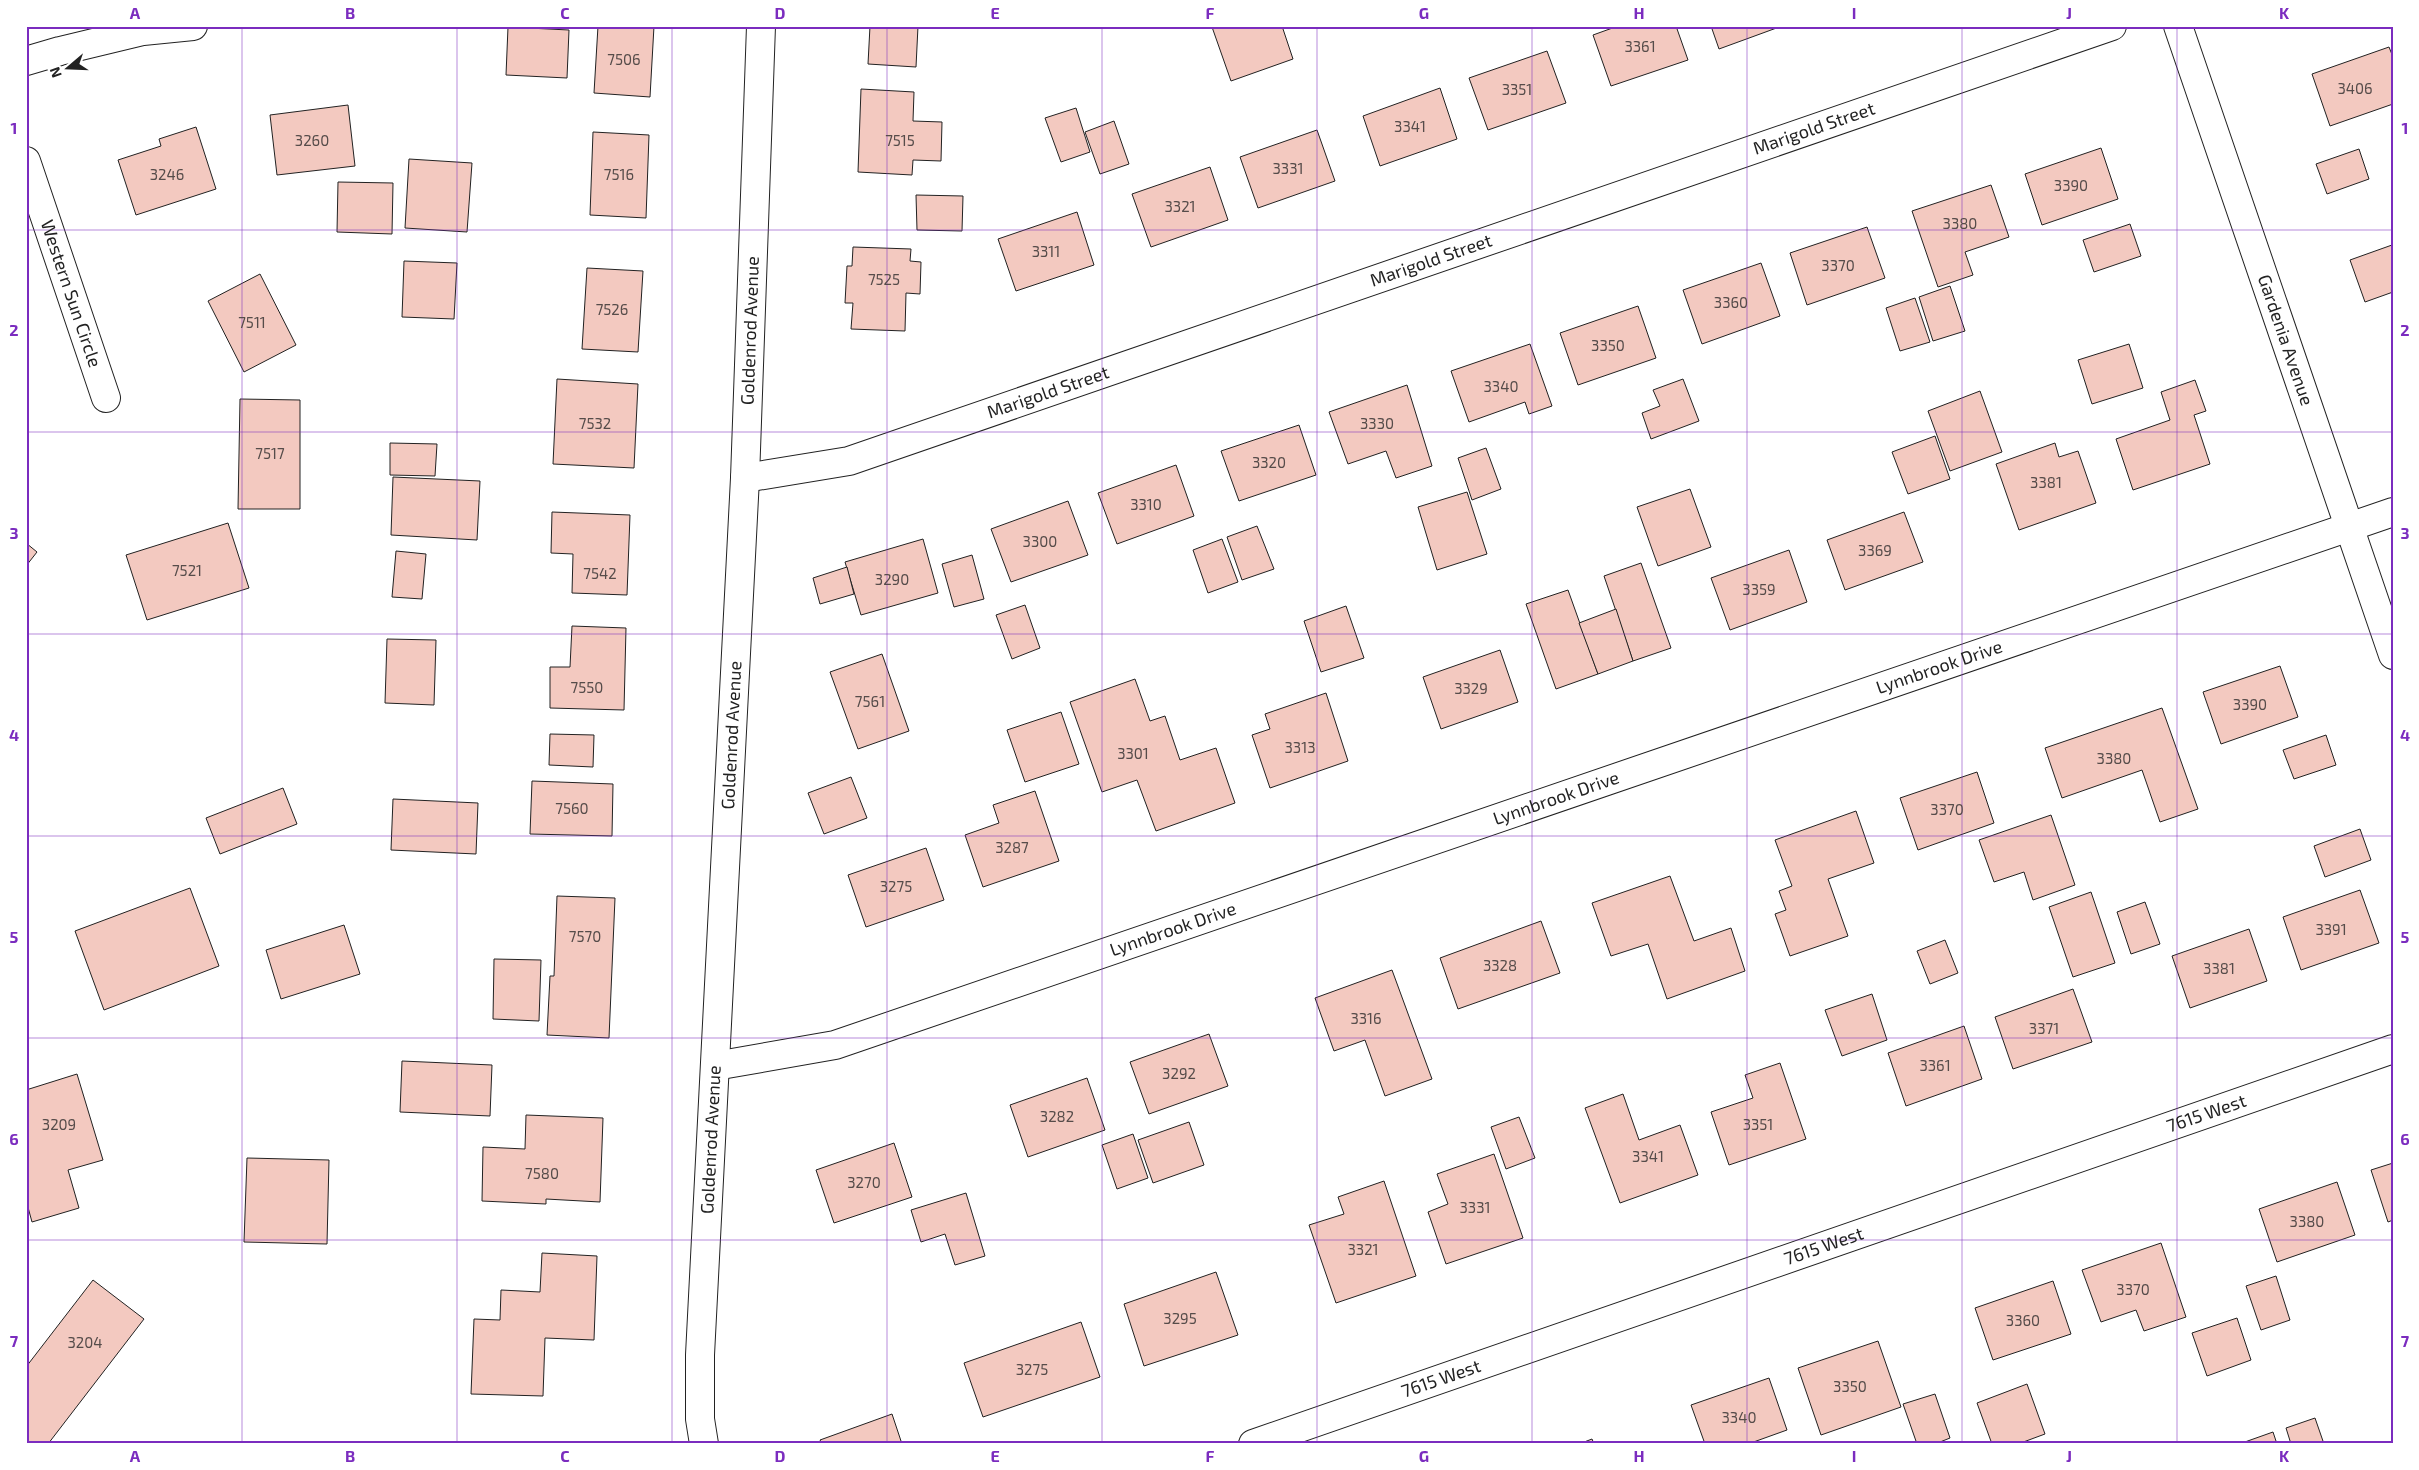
<svg xmlns="http://www.w3.org/2000/svg" width="2419" height="1470" viewBox="0 0 2419 1470" font-family="'Exo 2',sans-serif">
	<style>
		.building { fill: #f3c9c0; stroke: #222 }
		.lines { fill: none; stroke-linecap: round; stroke-linejoin: round }
		.street-casing { stroke: #222; stroke-width: 30 }
		.street { stroke: #fff; stroke-width: 28 }
		.grid { fill: none; stroke: #7b2cbf; stroke-width: 1; stroke-opacity: 0.55 }
		.labels { text-anchor: middle; stroke-width: 4; stroke-linejoin: round; paint-order: stroke }
		.number-label { font-size: 15px; fill: #564c4a }
		.street-label { font-size: 18px; fill: #222; stroke: #fff }
		.neatline { fill: none; stroke: #7b2cbf; stroke-width: 2 }
		.grid-label { font-size: 16px; text-anchor: middle; font-weight: bold; fill: #7b2cbf }
	</style>
	<rect width="100%" height="100%" fill="#fff"/>
	<g class="building">
		<path d="M 598,26 L 654,26 L 650,97 L 594,93 Z"/>
		<path d="M 870,26 L 918,26 L 916,67 L 868,64 Z"/>
		<path d="M 1216,26 L 1282,26 L 1293,59 L 1231,81 L 1212,27 Z"/>
		<path d="M 1618,26 L 1676,26 L 1688,60 L 1611,86 L 1593,35 Z"/>
		<path d="M 1711,26 L 1782,26 L 1719,49 Z"/>
		<path d="M 508,27 L 569,30 L 567,78 L 506,75 Z"/>
		<path d="M 2389,47 L 2393,57 L 2393,104 L 2330,126 L 2312,74 Z"/>
		<path d="M 1547,51 L 1566,103 L 1488,130 L 1469,78 Z"/>
		<path d="M 1440,88 L 1457,139 L 1380,166 L 1363,116 Z"/>
		<path d="M 861,89 L 914,92 L 913,121 L 942,122 L 941,161 L 913,160 L 912,175 L 858,172 Z"/>
		<path d="M 348,105 L 355,166 L 277,175 L 270,115 Z"/>
		<path d="M 1076,108 L 1090,152 L 1061,162 L 1045,118 Z"/>
		<path d="M 1114,121 L 1129,164 L 1100,174 L 1085,132 Z"/>
		<path d="M 196,127 L 216,189 L 136,215 L 118,160 L 161,146 L 159,139 Z"/>
		<path d="M 1317,130 L 1335,181 L 1258,208 L 1240,157 Z"/>
		<path d="M 593,132 L 649,135 L 646,218 L 590,215 Z"/>
		<path d="M 2101,148 L 2118,199 L 2042,225 L 2025,174 Z"/>
		<path d="M 2359,149 L 2369,179 L 2327,194 L 2316,164 Z"/>
		<path d="M 409,159 L 472,163 L 467,232 L 405,228 Z"/>
		<path d="M 1210,167 L 1228,220 L 1151,247 L 1132,194 Z"/>
		<path d="M 338,182 L 393,183 L 392,234 L 337,232 Z"/>
		<path d="M 1991,185 L 2009,237 L 1965,252 L 1973,275 L 1938,287 L 1912,211 Z"/>
		<path d="M 916,195 L 963,196 L 962,231 L 917,230 Z"/>
		<path d="M 1077,212 L 1094,265 L 1016,291 L 998,239 Z"/>
		<path d="M 2130,224 L 2141,256 L 2094,272 L 2083,240 Z"/>
		<path d="M 1867,227 L 1885,278 L 1807,305 L 1790,253 Z"/>
		<path d="M 2392,245 L 2393,292 L 2365,302 L 2350,260 Z"/>
		<path d="M 853,247 L 911,249 L 910,261 L 921,262 L 920,294 L 906,293 L 905,331 L 851,329 L 853,303 L 845,303 L 847,266 L 852,266 Z"/>
		<path d="M 404,261 L 457,263 L 454,319 L 402,317 Z"/>
		<path d="M 1761,263 L 1780,316 L 1702,344 L 1683,290 Z"/>
		<path d="M 587,268 L 643,271 L 638,352 L 582,349 Z"/>
		<path d="M 260,274 L 296,345 L 244,372 L 208,301 Z"/>
		<path d="M 1950,286 L 1965,331 L 1933,341 L 1919,297 Z"/>
		<path d="M 1915,298 L 1930,342 L 1900,351 L 1886,308 Z"/>
		<path d="M 1638,306 L 1656,358 L 1578,385 L 1560,333 Z"/>
		<path d="M 1530,344 L 1552,406 L 1529,414 L 1525,402 L 1469,422 L 1451,371 Z"/>
		<path d="M 2129,344 L 2143,388 L 2092,404 L 2078,360 Z"/>
		<path d="M 557,379 L 638,384 L 634,468 L 553,464 Z"/>
		<path d="M 1683,379 L 1699,421 L 1651,439 L 1642,413 L 1660,406 L 1653,390 Z"/>
		<path d="M 2195,380 L 2206,411 L 2194,415 L 2210,464 L 2133,490 L 2116,439 L 2170,420 L 2161,392 Z"/>
		<path d="M 1407,385 L 1432,466 L 1396,478 L 1386,451 L 1348,464 L 1329,412 Z"/>
		<path d="M 1980,391 L 2002,452 L 1950,471 L 1928,411 Z"/>
		<path d="M 240,399 L 300,400 L 300,509 L 238,509 Z"/>
		<path d="M 1299,425 L 1316,475 L 1239,501 L 1221,451 Z"/>
		<path d="M 1935,436 L 1950,479 L 1908,494 L 1892,452 Z"/>
		<path d="M 390,443 L 437,444 L 435,476 L 390,475 Z"/>
		<path d="M 2055,443 L 2059,457 L 2078,451 L 2096,503 L 2019,530 L 1996,464 Z"/>
		<path d="M 1486,448 L 1501,489 L 1472,500 L 1458,458 Z"/>
		<path d="M 1176,465 L 1194,516 L 1117,544 L 1098,493 Z"/>
		<path d="M 393,477 L 480,481 L 477,540 L 391,535 Z"/>
		<path d="M 1690,489 L 1711,547 L 1658,566 L 1637,507 Z"/>
		<path d="M 1467,492 L 1487,554 L 1437,570 L 1418,507 Z"/>
		<path d="M 1068,501 L 1088,555 L 1011,582 L 991,529 Z"/>
		<path d="M 552,512 L 630,515 L 627,595 L 572,593 L 573,554 L 551,553 Z"/>
		<path d="M 1904,512 L 1923,562 L 1845,590 L 1827,540 Z"/>
		<path d="M 228,523 L 249,588 L 147,620 L 126,555 Z"/>
		<path d="M 1257,526 L 1274,569 L 1242,580 L 1227,537 Z"/>
		<path d="M 923,539 L 938,593 L 861,615 L 845,562 Z"/>
		<path d="M 1222,539 L 1238,582 L 1208,593 L 1193,550 Z"/>
		<path d="M 26,543 L 37,552 L 26,566 Z"/>
		<path d="M 1789,550 L 1807,602 L 1730,630 L 1711,578 Z"/>
		<path d="M 396,551 L 426,554 L 422,599 L 392,597 Z"/>
		<path d="M 972,555 L 984,599 L 954,607 L 942,564 Z"/>
		<path d="M 1641,563 L 1671,648 L 1633,661 L 1604,576 Z"/>
		<path d="M 847,567 L 854,594 L 820,604 L 813,578 Z"/>
		<path d="M 1568,590 L 1598,674 L 1556,689 L 1526,604 Z"/>
		<path d="M 1025,605 L 1040,648 L 1012,659 L 996,615 Z"/>
		<path d="M 1346,606 L 1364,658 L 1321,672 L 1304,621 Z"/>
		<path d="M 1616,609 L 1633,661 L 1598,674 L 1579,623 Z"/>
		<path d="M 572,626 L 626,628 L 624,710 L 550,708 L 550,667 L 570,667 Z"/>
		<path d="M 387,639 L 436,640 L 434,705 L 385,703 Z"/>
		<path d="M 1500,650 L 1518,702 L 1441,729 L 1423,677 Z"/>
		<path d="M 882,654 L 909,731 L 858,749 L 830,672 Z"/>
		<path d="M 2280,666 L 2298,717 L 2221,744 L 2203,692 Z"/>
		<path d="M 1135,679 L 1150,721 L 1165,716 L 1180,760 L 1216,748 L 1235,803 L 1156,831 L 1137,780 L 1102,792 L 1070,702 Z"/>
		<path d="M 1326,693 L 1348,761 L 1270,788 L 1252,735 L 1270,729 L 1265,714 Z"/>
		<path d="M 2162,708 L 2198,809 L 2160,822 L 2142,770 L 2062,798 L 2045,748 Z"/>
		<path d="M 1061,712 L 1079,764 L 1025,782 L 1007,730 Z"/>
		<path d="M 550,734 L 594,735 L 593,767 L 549,765 Z"/>
		<path d="M 2326,735 L 2336,765 L 2294,779 L 2283,750 Z"/>
		<path d="M 1977,772 L 1994,823 L 1918,850 L 1900,798 Z"/>
		<path d="M 851,777 L 867,818 L 824,834 L 808,793 Z"/>
		<path d="M 532,781 L 613,784 L 612,836 L 530,834 Z"/>
		<path d="M 283,788 L 297,824 L 220,854 L 206,818 Z"/>
		<path d="M 1035,791 L 1059,861 L 983,887 L 965,835 L 999,823 L 993,805 Z"/>
		<path d="M 393,799 L 478,803 L 476,854 L 391,850 Z"/>
		<path d="M 1856,811 L 1874,863 L 1828,879 L 1848,936 L 1790,956 L 1775,914 L 1786,910 L 1779,891 L 1792,886 L 1775,840 Z"/>
		<path d="M 2051,815 L 2075,885 L 2033,900 L 2024,872 L 1994,882 L 1979,840 Z"/>
		<path d="M 2360,829 L 2371,860 L 2325,877 L 2314,846 Z"/>
		<path d="M 926,848 L 944,900 L 866,927 L 848,875 Z"/>
		<path d="M 1670,876 L 1694,941 L 1731,928 L 1745,971 L 1667,999 L 1648,944 L 1611,956 L 1592,903 Z"/>
		<path d="M 190,888 L 219,966 L 104,1010 L 75,931 Z"/>
		<path d="M 2360,890 L 2379,943 L 2301,970 L 2283,917 Z"/>
		<path d="M 2091,892 L 2115,963 L 2073,977 L 2049,907 Z"/>
		<path d="M 557,896 L 615,898 L 609,1038 L 547,1035 L 550,976 L 554,976 Z"/>
		<path d="M 2145,902 L 2160,944 L 2131,954 L 2117,912 Z"/>
		<path d="M 1541,921 L 1560,973 L 1458,1009 L 1440,958 Z"/>
		<path d="M 344,925 L 360,974 L 281,999 L 266,950 Z"/>
		<path d="M 2249,929 L 2267,981 L 2190,1008 L 2172,956 Z"/>
		<path d="M 1945,940 L 1958,973 L 1930,984 L 1917,951 Z"/>
		<path d="M 494,959 L 541,960 L 539,1021 L 493,1019 Z"/>
		<path d="M 1392,970 L 1432,1079 L 1385,1096 L 1365,1040 L 1334,1051 L 1315,998 Z"/>
		<path d="M 2073,989 L 2092,1042 L 2013,1069 L 1995,1017 Z"/>
		<path d="M 1872,994 L 1887,1040 L 1842,1056 L 1825,1010 Z"/>
		<path d="M 1964,1026 L 1982,1079 L 1906,1106 L 1888,1053 Z"/>
		<path d="M 1209,1034 L 1228,1086 L 1149,1114 L 1130,1062 Z"/>
		<path d="M 402,1061 L 492,1065 L 490,1116 L 400,1112 Z"/>
		<path d="M 1780,1063 L 1806,1139 L 1729,1165 L 1711,1112 L 1753,1098 L 1745,1075 Z"/>
		<path d="M 77,1074 L 103,1160 L 68,1170 L 79,1208 L 32,1222 L 26,1200 L 26,1090 Z"/>
		<path d="M 1087,1078 L 1105,1130 L 1028,1157 L 1010,1105 Z"/>
		<path d="M 1623,1094 L 1639,1140 L 1680,1125 L 1698,1175 L 1620,1203 L 1585,1108 Z"/>
		<path d="M 526,1115 L 603,1118 L 600,1202 L 546,1199 L 546,1204 L 482,1201 L 483,1147 L 525,1149 Z"/>
		<path d="M 1519,1117 L 1535,1158 L 1506,1169 L 1491,1127 Z"/>
		<path d="M 1189,1122 L 1204,1165 L 1153,1183 L 1138,1140 Z"/>
		<path d="M 1133,1134 L 1148,1178 L 1117,1189 L 1102,1145 Z"/>
		<path d="M 894,1143 L 912,1197 L 834,1223 L 816,1170 Z"/>
		<path d="M 1494,1154 L 1523,1238 L 1446,1264 L 1428,1212 L 1448,1204 L 1437,1174 Z"/>
		<path d="M 247,1158 L 329,1160 L 327,1244 L 244,1242 Z"/>
		<path d="M 2393,1163 L 2393,1220 L 2388,1222 L 2371,1170 Z"/>
		<path d="M 1384,1181 L 1416,1276 L 1336,1303 L 1309,1225 L 1344,1214 L 1338,1197 Z"/>
		<path d="M 2337,1182 L 2355,1235 L 2277,1262 L 2259,1209 Z"/>
		<path d="M 966,1193 L 985,1256 L 955,1265 L 945,1234 L 921,1242 L 911,1210 Z"/>
		<path d="M 2161,1243 L 2186,1317 L 2144,1331 L 2136,1310 L 2101,1322 L 2082,1270 Z"/>
		<path d="M 542,1253 L 597,1256 L 594,1340 L 545,1338 L 543,1396 L 471,1394 L 474,1319 L 500,1320 L 501,1290 L 540,1292 Z"/>
		<path d="M 1216,1272 L 1238,1335 L 1144,1366 L 1124,1304 Z"/>
		<path d="M 2276,1276 L 2290,1320 L 2261,1330 L 2246,1286 Z"/>
		<path d="M 93,1280 L 144,1319 L 48,1444 L 26,1444 L 26,1367 Z"/>
		<path d="M 2053,1281 L 2071,1334 L 1993,1360 L 1975,1308 Z"/>
		<path d="M 2237,1318 L 2251,1360 L 2207,1376 L 2192,1333 Z"/>
		<path d="M 1081,1322 L 1100,1377 L 983,1417 L 964,1363 Z"/>
		<path d="M 1878,1341 L 1901,1407 L 1821,1435 L 1798,1368 Z"/>
		<path d="M 1769,1378 L 1787,1430 L 1748,1444 L 1705,1444 L 1691,1405 Z"/>
		<path d="M 2027,1384 L 2045,1434 L 2018,1444 L 1992,1444 L 1977,1403 Z"/>
		<path d="M 1935,1394 L 1950,1438 L 1935,1444 L 1917,1444 L 1903,1404 Z"/>
		<path d="M 892,1414 L 902,1444 L 822,1444 L 820,1440 Z"/>
		<path d="M 2315,1418 L 2324,1444 L 2291,1444 L 2286,1428 Z"/>
		<path d="M 2273,1432 L 2277,1444 L 2242,1443 Z"/>
		<path d="M 1592,1439 L 1594,1444 L 1579,1444 Z"/>
	</g>
	<g class="lines">
		<defs>
			<g id="street">
				<path id="s1" d="M 2178,26 L 2393,655"/>
				<path d="M 26,61 L 60,51 L 143,31 L 193,26"/>
				<path id="s2" d="M 26,161 L 106,398"/>
				<path id="s3" d="M 745,478 L 849,461 L 2112,26"/>
				<path id="s4" d="M 715,1066 L 835,1045 L 2393,512"/>
				<path id="s5" d="M 704,1444 L 700,1419 L 700,1355 L 745,478 L 761,26"/>
				<path id="s6" d="M 1253,1444 L 2393,1049"/>
			</g>
		</defs>
		<use href="#street" class="street-casing"/>
		<use href="#street" class="street"/>
	</g>
	<path class="grid" d="M 242,26 L 242,1444M 457,26 L 457,1444M 672,26 L 672,1444M 887,26 L 887,1444M 1102,26 L 1102,1444M 1317,26 L 1317,1444M 1532,26 L 1532,1444M 1747,26 L 1747,1444M 1962,26 L 1962,1444M 2177,26 L 2177,1444M 26,230 L 2393,230M 26,432 L 2393,432M 26,634 L 2393,634M 26,836 L 2393,836M 26,1038 L 2393,1038M 26,1240 L 2393,1240"/>
	<g class="labels">
		<g class="number-label">
			<text x="1640" y="52">3361</text>
			<text x="624" y="65">7506</text>
			<text x="2355" y="94">3406</text>
			<text x="1517" y="95">3351</text>
			<text x="1410" y="132">3341</text>
			<text x="312" y="146">3260</text>
			<text x="900" y="146">7515</text>
			<text x="1288" y="174">3331</text>
			<text x="167" y="180">3246</text>
			<text x="619" y="180">7516</text>
			<text x="2071" y="191">3390</text>
			<text x="1180" y="212">3321</text>
			<text x="1960" y="229">3380</text>
			<text x="1046" y="257">3311</text>
			<text x="1838" y="271">3370</text>
			<text x="884" y="285">7525</text>
			<text x="1731" y="308">3360</text>
			<text x="612" y="315">7526</text>
			<text x="252" y="328">7511</text>
			<text x="1608" y="351">3350</text>
			<text x="1501" y="392">3340</text>
			<text x="595" y="429">7532</text>
			<text x="1377" y="429">3330</text>
			<text x="270" y="459">7517</text>
			<text x="1269" y="468">3320</text>
			<text x="2046" y="488">3381</text>
			<text x="1146" y="510">3310</text>
			<text x="1040" y="547">3300</text>
			<text x="1875" y="556">3369</text>
			<text x="187" y="576">7521</text>
			<text x="600" y="579">7542</text>
			<text x="892" y="585">3290</text>
			<text x="1759" y="595">3359</text>
			<text x="587" y="693">7550</text>
			<text x="1471" y="694">3329</text>
			<text x="870" y="707">7561</text>
			<text x="2250" y="710">3390</text>
			<text x="1300" y="753">3313</text>
			<text x="1133" y="759">3301</text>
			<text x="2114" y="764">3380</text>
			<text x="572" y="814">7560</text>
			<text x="1947" y="815">3370</text>
			<text x="1012" y="853">3287</text>
			<text x="896" y="892">3275</text>
			<text x="2331" y="935">3391</text>
			<text x="585" y="942">7570</text>
			<text x="1500" y="971">3328</text>
			<text x="2219" y="974">3381</text>
			<text x="1366" y="1024">3316</text>
			<text x="2044" y="1034">3371</text>
			<text x="1935" y="1071">3361</text>
			<text x="1179" y="1079">3292</text>
			<text x="1057" y="1122">3282</text>
			<text x="59" y="1130">3209</text>
			<text x="1758" y="1130">3351</text>
			<text x="1648" y="1162">3341</text>
			<text x="542" y="1179">7580</text>
			<text x="864" y="1188">3270</text>
			<text x="1475" y="1213">3331</text>
			<text x="2307" y="1227">3380</text>
			<text x="1363" y="1255">3321</text>
			<text x="2133" y="1295">3370</text>
			<text x="1180" y="1324">3295</text>
			<text x="2023" y="1326">3360</text>
			<text x="85" y="1348">3204</text>
			<text x="1032" y="1375">3275</text>
			<text x="1850" y="1392">3350</text>
			<text x="1739" y="1423">3340</text>
		</g>
		<g class="street-label">
			<text dy="6" stroke="none"><textPath href="#s3" startOffset="1126">Marigold Street</textPath></text>
			<text dy="6" stroke="none"><textPath href="#s3" startOffset="721">Marigold Street</textPath></text>
			<text dy="6" stroke="none"><textPath href="#s2" startOffset="140">Western Sun Circle</textPath></text>
			<text dy="6" stroke="none"><textPath href="#s5" startOffset="1115">Goldenrod Avenue</textPath></text>
			<text dy="6" stroke="none"><textPath href="#s1" startOffset="332">Gardenia Avenue</textPath></text>
			<text dy="6" stroke="none"><textPath href="#s3" startOffset="316">Marigold Street</textPath></text>
			<text dy="6" stroke="none"><textPath href="#s4" startOffset="1289">Lynnbrook Drive</textPath></text>
			<text dy="6" stroke="none"><textPath href="#s5" startOffset="710">Goldenrod Avenue</textPath></text>
			<text dy="6" stroke="none"><textPath href="#s4" startOffset="884">Lynnbrook Drive</textPath></text>
			<text dy="6" stroke="none"><textPath href="#s4" startOffset="479">Lynnbrook Drive</textPath></text>
			<text dy="6" stroke="none"><textPath href="#s6" startOffset="1009">7615 West</textPath></text>
			<text dy="6" stroke="none"><textPath href="#s5" startOffset="305">Goldenrod Avenue</textPath></text>
			<text dy="6" stroke="none"><textPath href="#s6" startOffset="604">7615 West</textPath></text>
			<text dy="6" stroke="none"><textPath href="#s6" startOffset="199">7615 West</textPath></text>
		</g>
	</g>
	<rect width="2419" height="1470" fill="none" stroke="#ffffff" stroke-width="55"/>
	<g transform="translate(68 68) rotate(251)" stroke="#ffffff" stroke-width="4" paint-order="stroke">
	<path d="M0-4L9 19L0 12L-9 19Z" fill="#222222"/>
	<text y="-8" font-size="14" font-weight="bold" text-anchor="middle" fill="#222222">N</text>
	</g>
	<rect x="28" y="28" width="2364" height="1414" class="neatline"/>
	<g class="grid-label">
		<text x="135" y="19">A</text>
		<text x="350" y="19">B</text>
		<text x="565" y="19">C</text>
		<text x="780" y="19">D</text>
		<text x="995" y="19">E</text>
		<text x="1210" y="19">F</text>
		<text x="1424" y="19">G</text>
		<text x="1639" y="19">H</text>
		<text x="1854" y="19">I</text>
		<text x="2069" y="19">J</text>
		<text x="2284" y="19">K</text>
		<text x="14" y="134">1</text>
		<text x="2405" y="134">1</text>
		<text x="14" y="336">2</text>
		<text x="2405" y="336">2</text>
		<text x="14" y="539">3</text>
		<text x="2405" y="539">3</text>
		<text x="14" y="741">4</text>
		<text x="2405" y="741">4</text>
		<text x="14" y="943">5</text>
		<text x="2405" y="943">5</text>
		<text x="14" y="1145">6</text>
		<text x="2405" y="1145">6</text>
		<text x="14" y="1347">7</text>
		<text x="2405" y="1347">7</text>
		<text x="135" y="1462">A</text>
		<text x="350" y="1462">B</text>
		<text x="565" y="1462">C</text>
		<text x="780" y="1462">D</text>
		<text x="995" y="1462">E</text>
		<text x="1210" y="1462">F</text>
		<text x="1424" y="1462">G</text>
		<text x="1639" y="1462">H</text>
		<text x="1854" y="1462">I</text>
		<text x="2069" y="1462">J</text>
		<text x="2284" y="1462">K</text>
	</g>
</svg>
